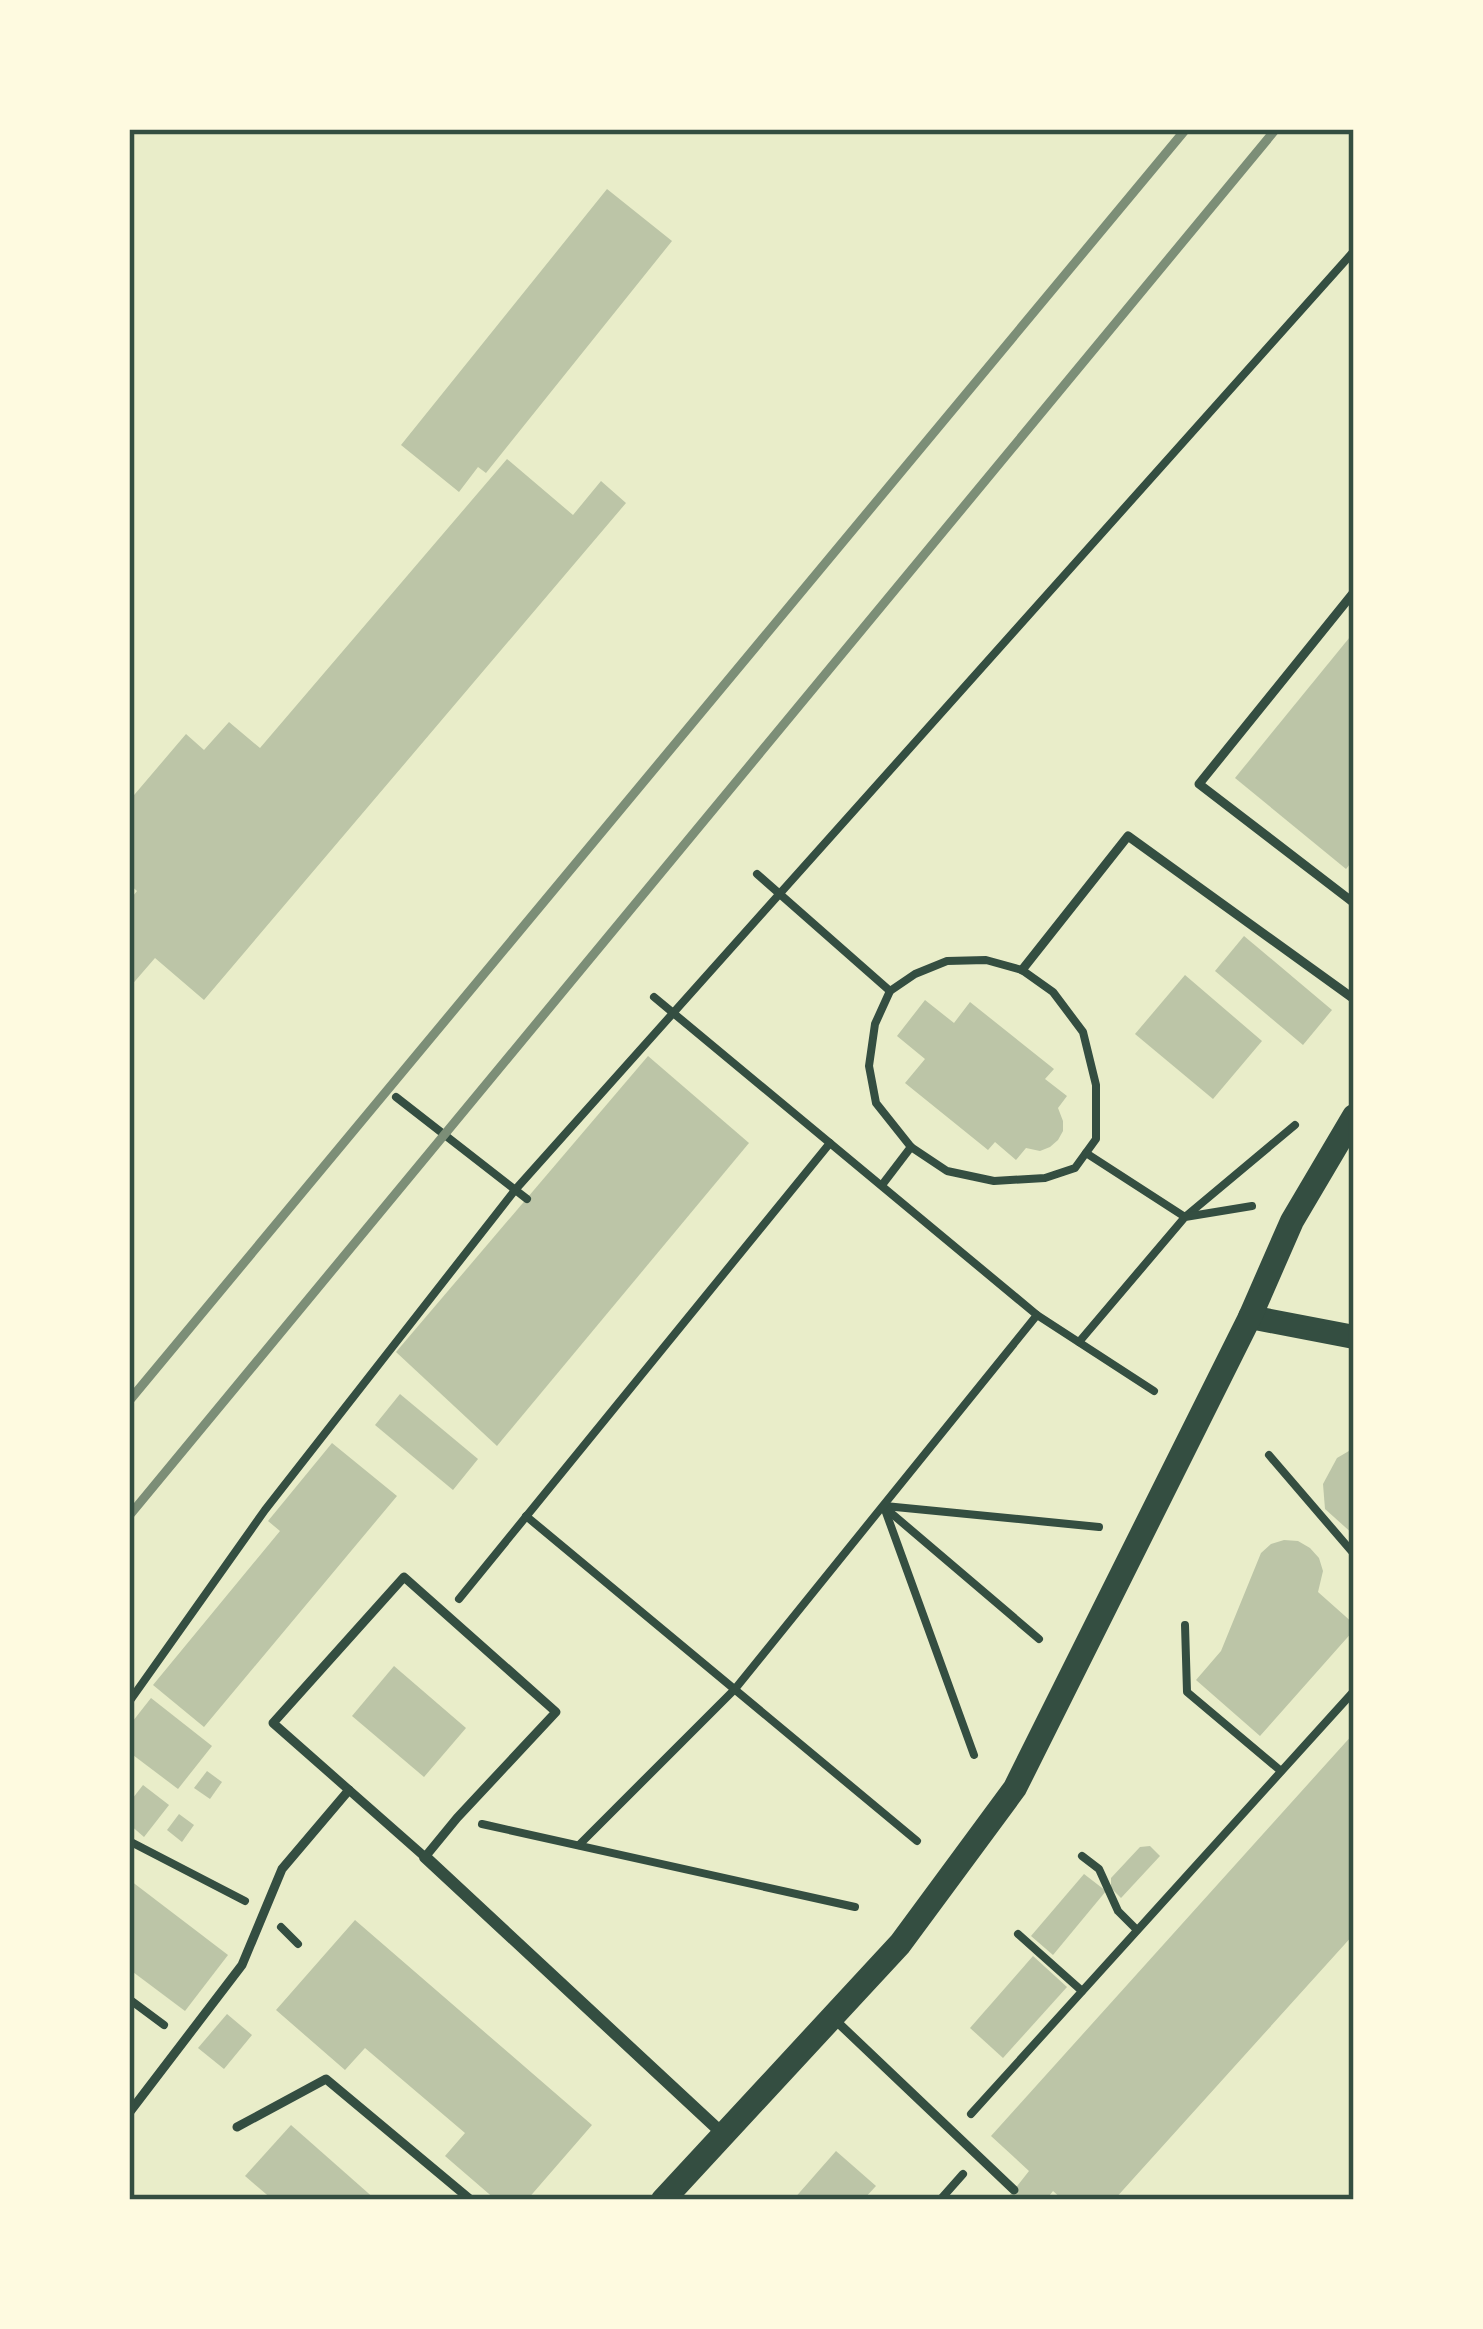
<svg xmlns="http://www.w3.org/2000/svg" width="1483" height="2329" viewBox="0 0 1483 2329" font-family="'Nunito Sans',sans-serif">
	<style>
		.building { fill: #bcc5a7 }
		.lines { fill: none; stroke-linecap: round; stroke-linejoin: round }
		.path { stroke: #344e41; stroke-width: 8 }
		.service { stroke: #344e41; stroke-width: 9 }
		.minor { stroke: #344e41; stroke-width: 12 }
		.secondary { stroke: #344e41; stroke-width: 24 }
		.rail { stroke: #7c8e77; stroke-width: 9 }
		.neatline { fill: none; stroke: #344e41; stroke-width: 4.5 }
	</style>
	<rect width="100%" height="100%" fill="#e9edc9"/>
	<g class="building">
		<path d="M 607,189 L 672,241 L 486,473 L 478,467 L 459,492 L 401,445 Z"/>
		<path d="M 507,459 L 573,515 L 601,481 L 626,503 L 204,1000 L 155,958 L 129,988 L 129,901 L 137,891 L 129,884 L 129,801 L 186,734 L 204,750 L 229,722 L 260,748 Z"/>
		<path d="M 1354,632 L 1354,859 L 1346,869 L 1235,778 Z"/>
		<path d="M 1244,936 L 1332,1010 L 1303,1045 L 1215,971 Z"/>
		<path d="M 1185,975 L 1262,1041 L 1213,1099 L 1135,1034 Z"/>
		<path d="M 925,1000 L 954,1023 L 970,1002 L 1054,1069 L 1045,1079 L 1067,1096 L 1058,1108 L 1063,1121 L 1063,1131 L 1058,1140 L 1050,1147 L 1040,1151 L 1026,1148 L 1016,1160 L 995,1142 L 988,1150 L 905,1083 L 925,1059 L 897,1036 Z"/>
		<path d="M 648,1056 L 749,1143 L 497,1446 L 396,1352 Z"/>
		<path d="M 400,1394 L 478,1459 L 453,1490 L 375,1425 Z"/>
		<path d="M 332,1443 L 397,1496 L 204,1727 L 153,1685 L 280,1531 L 268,1521 Z"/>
		<path d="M 1354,1448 L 1354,1535 L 1325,1509 L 1323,1484 L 1337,1458 Z"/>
		<path d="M 1284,1540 L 1298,1541 L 1310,1548 L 1319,1558 L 1323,1571 L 1318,1592 L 1354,1624 L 1354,1630 L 1260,1736 L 1196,1680 L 1221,1651 L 1261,1553 L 1271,1544 Z"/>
		<path d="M 394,1666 L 466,1728 L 424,1777 L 352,1716 Z"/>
		<path d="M 151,1698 L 212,1746 L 178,1789 L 129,1752 L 129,1726 Z"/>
		<path d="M 1354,1733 L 1354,1934 L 1114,2200 L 1063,2200 L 1053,2191 L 1046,2200 L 1006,2200 L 1029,2171 L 991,2136 Z"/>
		<path d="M 207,1771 L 222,1782 L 210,1799 L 194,1788 Z"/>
		<path d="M 143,1785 L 169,1805 L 144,1837 L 129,1824 L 129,1803 Z"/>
		<path d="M 179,1814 L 194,1825 L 182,1842 L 167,1830 Z"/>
		<path d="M 1150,1846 L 1160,1856 L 1121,1898 L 1111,1888 L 1111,1878 L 1140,1847 Z"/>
		<path d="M 1084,1874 L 1106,1891 L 1053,1955 L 1031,1936 Z"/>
		<path d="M 131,1881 L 228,1955 L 185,2011 L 129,1969 L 129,1883 Z"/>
		<path d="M 355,1920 L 592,2125 L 527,2200 L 496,2200 L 445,2156 L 465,2133 L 365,2048 L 345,2070 L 276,2010 Z"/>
		<path d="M 1033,1956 L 1067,1987 L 1003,2058 L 970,2028 Z"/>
		<path d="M 227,2014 L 252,2035 L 224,2069 L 198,2048 Z"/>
		<path d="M 291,2125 L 376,2200 L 273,2200 L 245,2176 Z"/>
		<path d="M 836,2151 L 876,2186 L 863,2200 L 793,2200 Z"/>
	</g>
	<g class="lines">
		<g class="path">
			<path d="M 757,874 L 890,991"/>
			<path d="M 986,960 L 1022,970 L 1053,992 L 1083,1032 L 1096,1085 L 1096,1139 L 1075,1168 L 1045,1178 L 994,1181 L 947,1171 L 911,1147 L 876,1103 L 869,1066 L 875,1024 L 890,991 L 915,974 L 947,961 Z"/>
			<path d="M 654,997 L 1037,1315 L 1154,1391"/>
			<path d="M 396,1097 L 527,1199"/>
			<path d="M 1086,1153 L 1185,1217 L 1295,1125"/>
			<path d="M 882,1185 L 911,1147"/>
			<path d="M 1079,1342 L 1185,1217 L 1252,1206"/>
			<path d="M 1269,1455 L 1354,1554"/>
			<path d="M 885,1506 L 1099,1527"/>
			<path d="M 884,1507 L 974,1755"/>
			<path d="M 884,1507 L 1039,1639"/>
			<path d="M 526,1516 L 917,1841"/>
			<path d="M 459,1599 L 830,1143"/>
			<path d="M 1185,1625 L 1187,1692 L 1281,1771"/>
			<path d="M 129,1702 L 265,1510 L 515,1190 L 1354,251"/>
			<path d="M 482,1824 L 855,1907"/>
			<path d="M 129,1841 L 245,1901"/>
			<path d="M 579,1845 L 735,1689 L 1037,1315"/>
			<path d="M 1082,1856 L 1099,1869 L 1118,1911 L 1137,1930"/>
			<path d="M 281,1927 L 298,1944"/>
			<path d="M 1018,1934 L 1082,1991"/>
			<path d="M 129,1999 L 164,2025"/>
			<path d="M 971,2114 L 1354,1691"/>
			<path d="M 940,2200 L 963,2174"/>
		</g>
		<g class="service">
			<path d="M 1354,592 L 1199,784 L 1354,903"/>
			<path d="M 1022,970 L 1128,836 L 1354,999"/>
			<path d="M 404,1577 L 556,1712 L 457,1818 L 425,1857 L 273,1723 Z"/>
			<path d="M 833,2018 L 1014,2190"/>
			<path d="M 129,2113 L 242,1965 L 282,1869 L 349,1790"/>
			<path d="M 237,2127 L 326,2079 L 471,2200"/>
		</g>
		<path class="minor" d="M 425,1857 L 723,2134"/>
		<g class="secondary">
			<path d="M 1250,1317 L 1354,1337"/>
			<path d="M 663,2200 L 900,1944 L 1015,1788 L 1250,1317 L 1292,1221 L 1354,1116"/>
		</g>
		<g class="rail">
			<path d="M 129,1401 L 1186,129"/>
			<path d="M 129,1516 L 1276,129"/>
		</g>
	</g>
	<rect width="1483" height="2329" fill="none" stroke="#fefae0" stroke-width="264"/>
	<rect x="132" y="132" width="1219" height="2065" class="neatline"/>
</svg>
